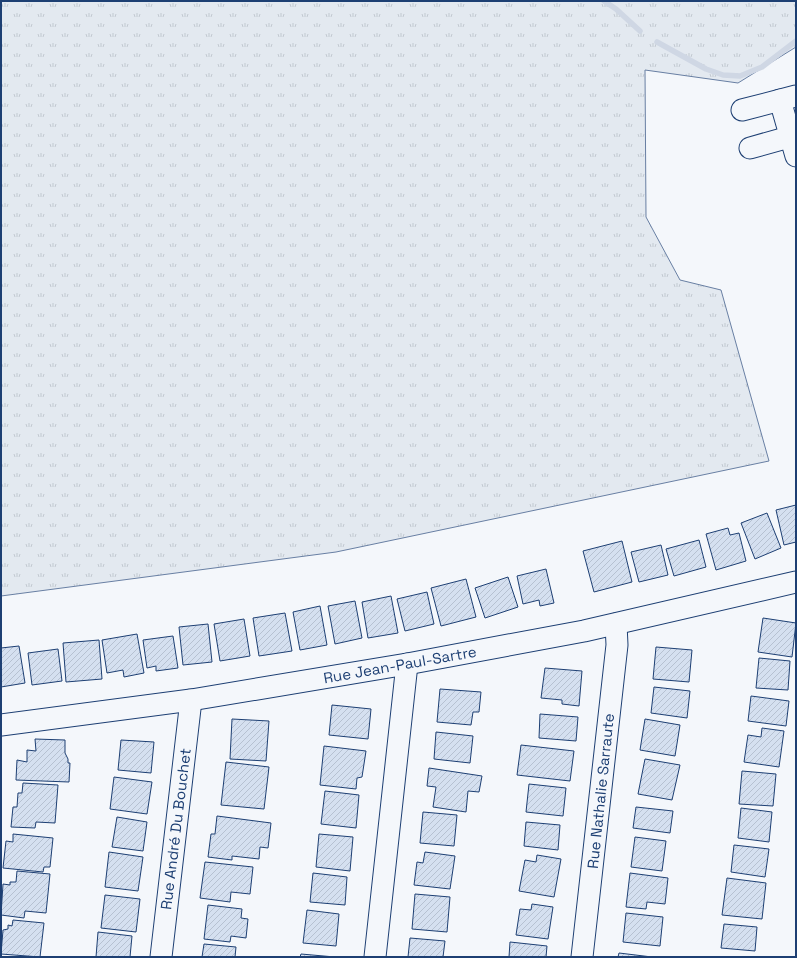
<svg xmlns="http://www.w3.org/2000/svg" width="797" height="958" viewBox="0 0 797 958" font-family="'Space Grotesk',sans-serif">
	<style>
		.grass { fill: url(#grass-tufts); stroke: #687fa3 }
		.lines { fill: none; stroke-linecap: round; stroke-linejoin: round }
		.stream { stroke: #cfd7e4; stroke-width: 5.5 }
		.building { fill: url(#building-hatch); stroke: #1d3f73 }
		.minor-casing { stroke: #1d3f73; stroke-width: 23 }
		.minor { stroke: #f4f7fb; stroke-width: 21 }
		.labels { text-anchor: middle; stroke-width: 3; stroke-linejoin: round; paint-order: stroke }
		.street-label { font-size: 15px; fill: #1d3f73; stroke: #f4f7fb }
	</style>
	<defs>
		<pattern id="grass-tufts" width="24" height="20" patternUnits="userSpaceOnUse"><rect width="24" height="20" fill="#e3e9f0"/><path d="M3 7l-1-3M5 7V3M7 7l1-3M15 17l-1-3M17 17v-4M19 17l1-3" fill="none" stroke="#c2c9d1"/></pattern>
		<pattern id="building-hatch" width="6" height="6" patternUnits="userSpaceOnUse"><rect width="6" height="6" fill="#d5e0f0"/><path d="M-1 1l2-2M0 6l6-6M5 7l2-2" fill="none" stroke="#b6c1d1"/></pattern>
	</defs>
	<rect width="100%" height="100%" fill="#f4f7fb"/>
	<path class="grass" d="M 1,1 L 796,1 L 796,47 L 738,83 L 645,70 L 646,217 L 680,280 L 721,290 L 769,461 L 336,552 L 1,596 Z"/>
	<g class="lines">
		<g class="stream">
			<path d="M 604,1 L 616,9 L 640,31"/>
			<path d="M 657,42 L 706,69 L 723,75 L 740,76 L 762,67 L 796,41"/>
		</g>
	</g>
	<g class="building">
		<path d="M 796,505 L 796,542 L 784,545 L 776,510 Z"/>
		<path d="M 767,513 L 781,548 L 755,559 L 741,523 Z"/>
		<path d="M 728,528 L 730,535 L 739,533 L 746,561 L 716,570 L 706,534 Z"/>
		<path d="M 699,540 L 706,567 L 674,576 L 666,549 Z"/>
		<path d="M 622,541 L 632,582 L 594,592 L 583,551 Z"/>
		<path d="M 661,545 L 668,575 L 639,582 L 631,552 Z"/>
		<path d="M 546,569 L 554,603 L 540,606 L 539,600 L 523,604 L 517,576 Z"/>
		<path d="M 508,577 L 518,607 L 485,618 L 475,588 Z"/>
		<path d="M 466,579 L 476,617 L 441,626 L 431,588 Z"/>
		<path d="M 427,592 L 434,624 L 405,631 L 397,599 Z"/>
		<path d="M 391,596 L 398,633 L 368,638 L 362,602 Z"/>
		<path d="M 355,601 L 362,638 L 335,644 L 328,606 Z"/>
		<path d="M 320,606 L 327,645 L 300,650 L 293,612 Z"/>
		<path d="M 285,613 L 292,651 L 259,656 L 253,618 Z"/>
		<path d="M 763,618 L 796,623 L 792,657 L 758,652 Z"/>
		<path d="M 244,619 L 250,656 L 220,661 L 214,624 Z"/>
		<path d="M 208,624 L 212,662 L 183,665 L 179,627 Z"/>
		<path d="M 137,634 L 144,673 L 124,677 L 123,670 L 107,673 L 102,640 Z"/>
		<path d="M 173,636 L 178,668 L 156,671 L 156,666 L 147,668 L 143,640 Z"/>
		<path d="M 99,640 L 102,679 L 66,682 L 63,643 Z"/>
		<path d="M 19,646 L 25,683 L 1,687 L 1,648 Z"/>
		<path d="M 656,647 L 692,650 L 689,682 L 653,679 Z"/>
		<path d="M 58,649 L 62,681 L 32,685 L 28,653 Z"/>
		<path d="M 759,658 L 790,661 L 788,690 L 756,688 Z"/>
		<path d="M 545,668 L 582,671 L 579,706 L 562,704 L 562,700 L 541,698 Z"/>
		<path d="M 654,687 L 690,691 L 687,718 L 651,713 Z"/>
		<path d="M 440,689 L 481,692 L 479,712 L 473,712 L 471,725 L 437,722 Z"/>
		<path d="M 751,696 L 789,701 L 786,726 L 748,721 Z"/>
		<path d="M 332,705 L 371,709 L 368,739 L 329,735 Z"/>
		<path d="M 540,714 L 578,717 L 576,741 L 539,738 Z"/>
		<path d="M 232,719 L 269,721 L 266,761 L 230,759 Z"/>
		<path d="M 645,719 L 680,725 L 675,756 L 640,750 Z"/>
		<path d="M 762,728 L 784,731 L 779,767 L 744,762 L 748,735 L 761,737 Z"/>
		<path d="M 436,732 L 473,736 L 470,763 L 434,759 Z"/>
		<path d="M 35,739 L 65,740 L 65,753 L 68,759 L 68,763 L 70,763 L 69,782 L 16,780 L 17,760 L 27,762 L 27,750 L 36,751 Z"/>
		<path d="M 121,740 L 154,742 L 151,773 L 118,770 Z"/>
		<path d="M 521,745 L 574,751 L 570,781 L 517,775 Z"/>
		<path d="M 324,746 L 366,751 L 362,777 L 357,778 L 356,789 L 320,785 Z"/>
		<path d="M 645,759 L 680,765 L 672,800 L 638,794 Z"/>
		<path d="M 226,762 L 269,767 L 264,809 L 221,805 Z"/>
		<path d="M 429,768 L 482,776 L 479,792 L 468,791 L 466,812 L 433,807 L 436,787 L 427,786 Z"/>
		<path d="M 742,771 L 776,774 L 773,806 L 739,804 Z"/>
		<path d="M 114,777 L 152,782 L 147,814 L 110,809 Z"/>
		<path d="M 23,783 L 58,785 L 55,823 L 36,822 L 35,828 L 11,827 L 13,807 L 17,807 L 18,793 L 22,793 Z"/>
		<path d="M 529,784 L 566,788 L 563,816 L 526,812 Z"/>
		<path d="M 325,791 L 359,795 L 356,828 L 321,824 Z"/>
		<path d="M 636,807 L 673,811 L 670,833 L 633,828 Z"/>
		<path d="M 741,808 L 772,812 L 769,842 L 738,838 Z"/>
		<path d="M 423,812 L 457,815 L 454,846 L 420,843 Z"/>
		<path d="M 217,816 L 271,823 L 268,848 L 260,847 L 259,859 L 232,856 L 232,860 L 208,857 L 211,834 L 215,834 Z"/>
		<path d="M 117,817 L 147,822 L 143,851 L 112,847 Z"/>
		<path d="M 526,822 L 560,825 L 558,850 L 524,846 Z"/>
		<path d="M 13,834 L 53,838 L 50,867 L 44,867 L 43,872 L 3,868 L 6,841 L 13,842 Z"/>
		<path d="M 319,834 L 353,837 L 350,871 L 316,867 Z"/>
		<path d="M 635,837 L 666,841 L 662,871 L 631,867 Z"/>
		<path d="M 734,845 L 769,849 L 765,877 L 731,872 Z"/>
		<path d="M 109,852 L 143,857 L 138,891 L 105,887 Z"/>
		<path d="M 425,852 L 455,856 L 450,889 L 414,885 L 417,862 L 423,863 Z"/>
		<path d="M 537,855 L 561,859 L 554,897 L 519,891 L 525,860 L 536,862 Z"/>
		<path d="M 205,862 L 253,867 L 250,894 L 231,892 L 230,902 L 200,898 Z"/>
		<path d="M 17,871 L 50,874 L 46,913 L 25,911 L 24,918 L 1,915 L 3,884 L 10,885 L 10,882 L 16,882 Z"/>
		<path d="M 313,873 L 347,877 L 345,905 L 310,902 Z"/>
		<path d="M 630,873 L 668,878 L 665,904 L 647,902 L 646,909 L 626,907 Z"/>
		<path d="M 727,878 L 766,883 L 762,919 L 722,915 Z"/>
		<path d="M 415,894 L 450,897 L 447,932 L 412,929 Z"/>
		<path d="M 105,895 L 140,899 L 136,932 L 101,928 Z"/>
		<path d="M 532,904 L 553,907 L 548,939 L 516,935 L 520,909 L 531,910 Z"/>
		<path d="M 208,905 L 242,909 L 241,918 L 248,919 L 246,938 L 231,936 L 230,942 L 204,939 Z"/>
		<path d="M 307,910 L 339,914 L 336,946 L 303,943 Z"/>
		<path d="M 626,913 L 663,917 L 660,946 L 623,942 Z"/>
		<path d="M 13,920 L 44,923 L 40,957 L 1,954 L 3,930 L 8,929 L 8,925 L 12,926 Z"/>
		<path d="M 724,924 L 757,927 L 755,951 L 721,948 Z"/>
		<path d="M 98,932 L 132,936 L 130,957 L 96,957 Z"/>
		<path d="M 410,938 L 445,941 L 443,957 L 408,957 Z"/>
		<path d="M 510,942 L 547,946 L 546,957 L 509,957 Z"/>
		<path d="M 204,944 L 236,947 L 235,957 L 202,957 Z"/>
		<path d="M 619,953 L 652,957 L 618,957 Z"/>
		<path d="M 301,954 L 335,957 L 300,957 Z"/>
	</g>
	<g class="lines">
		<defs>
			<g id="minor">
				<path d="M 780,100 L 796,156"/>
				<path d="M 742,110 L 796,96"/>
				<path d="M 750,148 L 796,135"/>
				<path d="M 1,725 L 191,700 L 407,664 L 584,631 L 796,582"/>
				<path d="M 161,957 L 191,700"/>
				<path d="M 375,957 L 407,664"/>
				<path d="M 582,957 L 617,645 L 616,624"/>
			</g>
		</defs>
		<use href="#minor" class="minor-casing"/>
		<use href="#minor" class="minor"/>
	</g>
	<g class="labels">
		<g class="street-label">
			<text transform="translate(400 665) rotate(-10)" y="5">Rue Jean-Paul-Sartre</text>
			<text transform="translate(601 791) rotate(-84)" y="5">Rue Nathalie Sarraute</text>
			<text transform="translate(176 829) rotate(-83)" y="5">Rue André Du Bouchet</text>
		</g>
	</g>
	<rect width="797" height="958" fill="none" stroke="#1d3f73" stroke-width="4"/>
</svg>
